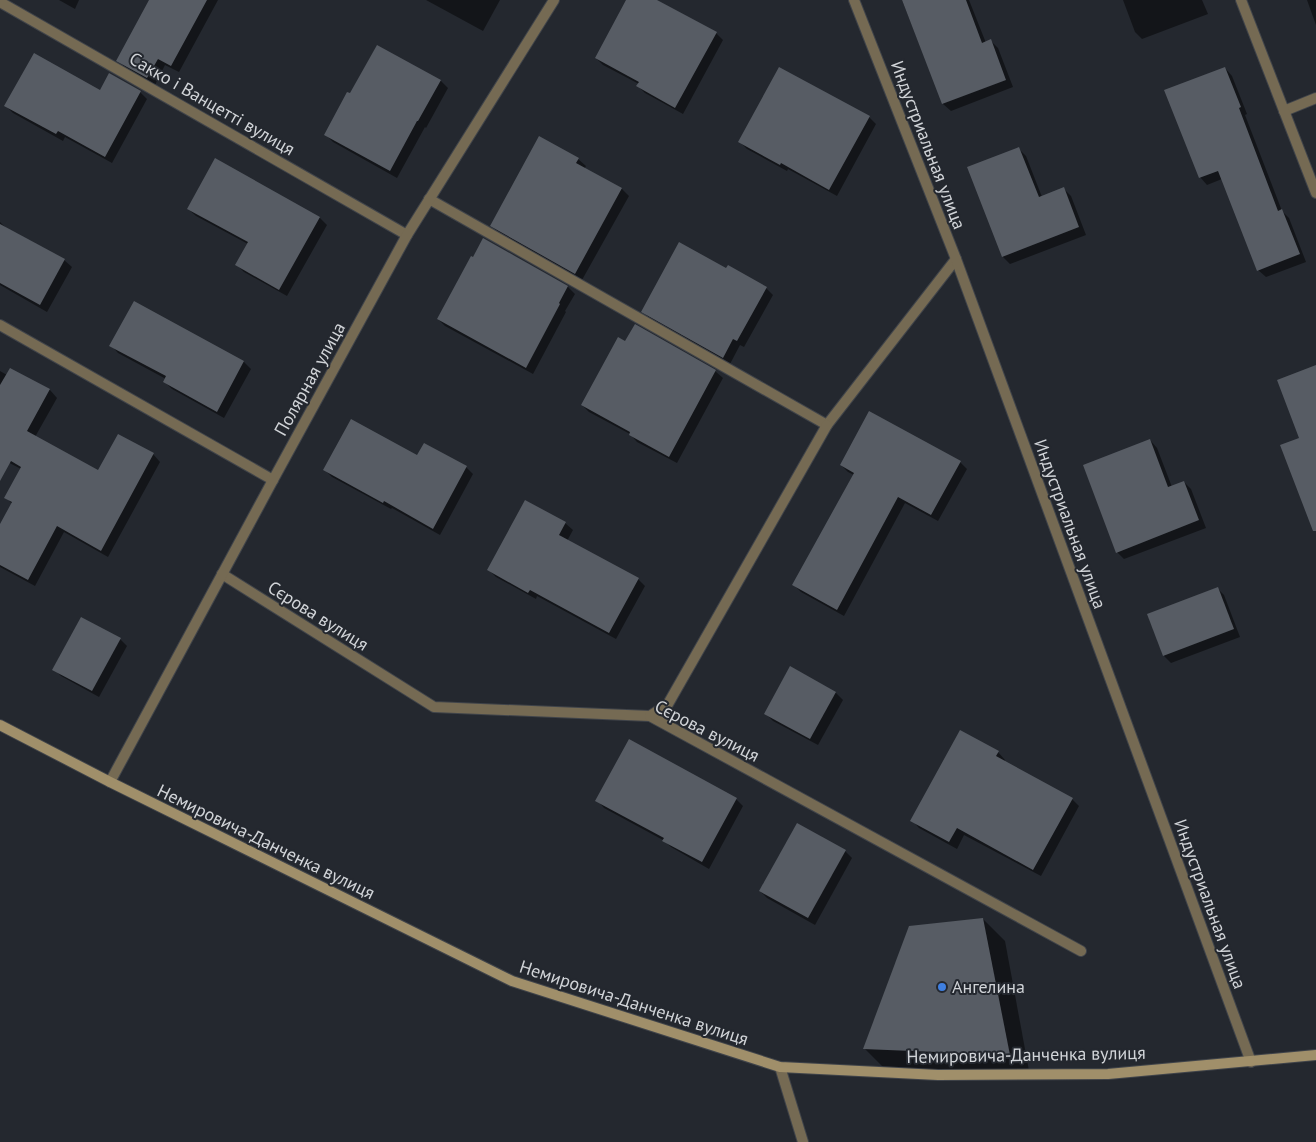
<svg xmlns="http://www.w3.org/2000/svg" width="1316" height="1142" viewBox="0 0 1316 1142" font-family="'PT Sans',sans-serif">
	<style>
		.shadow { fill: #0007 }
		.building { fill: #575c64 }
		.lines { fill: none; stroke-linecap: round; stroke-linejoin: round }
		.lane-casing { stroke: #40444a; stroke-width: 12 }
		.street-casing { stroke: #40444a; stroke-width: 12 }
		.secondary-casing { stroke: #40444a; stroke-width: 12 }
		.lane { stroke: #756a53; stroke-width: 10 }
		.street { stroke: #756a53; stroke-width: 10 }
		.secondary { stroke: #a08f6a; stroke-width: 10 }
		.shop-dot { fill: #3f7fe0; stroke: #24282f; stroke-width: 2 }
		.labels { text-anchor: middle; stroke-width: 4; stroke-linejoin: round; paint-order: stroke }
		.street-label { font-size: 18px; fill: #d1d4d8; stroke: #24282f }
		.poi-label { font-size: 18px; fill: #d1d4d8; stroke: #24282f; text-anchor: start }
	</style>
	<rect width="100%" height="100%" fill="#24282f"/>
	<g class="shadow">
		<path d="M 59,0 L 79,0 L 75,9 Z"/>
		<path d="M 151,0 L 218,0 L 179,72 L 165,65 L 155,85 L 125,67 L 118,60 Z"/>
		<path d="M 426,0 L 500,0 L 483,31 Z"/>
		<path d="M 628,0 L 655,0 L 716,33 L 723,40 L 683,114 L 645,93 L 638,86 L 639,84 L 603,65 L 596,58 Z"/>
		<path d="M 902,0 L 969,0 L 986,43 L 991,41 L 998,48 L 1013,87 L 951,111 L 943,104 Z"/>
		<path d="M 1123,0 L 1202,0 L 1208,14 L 1142,39 L 1135,32 Z"/>
		<path d="M 1307,0 L 1316,0 L 1316,25 Z"/>
		<path d="M 377,46 L 441,81 L 448,88 L 426,128 L 425,127 L 397,178 L 333,142 L 325,134 L 350,95 Z"/>
		<path d="M 1225,68 L 1232,76 L 1247,114 L 1245,115 L 1282,211 L 1289,218 L 1306,262 L 1266,277 L 1258,270 L 1222,179 L 1207,185 L 1200,177 Z"/>
		<path d="M 100,91 L 140,92 L 147,99 L 112,163 L 65,137 L 63,141 L 13,113 L 6,106 Z"/>
		<path d="M 869,117 L 876,124 L 837,196 L 788,169 L 787,171 L 747,149 L 740,142 Z"/>
		<path d="M 540,138 L 578,159 L 586,166 L 584,169 L 622,189 L 629,196 L 582,280 L 499,233 L 491,225 Z"/>
		<path d="M 1019,149 L 1026,156 L 1042,197 L 1064,189 L 1071,196 L 1086,235 L 1010,264 L 1003,257 L 969,168 Z"/>
		<path d="M 215,160 L 320,218 L 327,225 L 287,296 L 244,272 L 237,265 L 248,244 L 196,216 L 188,209 Z"/>
		<path d="M 0,222 L 7,229 L 64,260 L 72,267 L 47,312 L 0,285 Z"/>
		<path d="M 484,239 L 568,287 L 575,294 L 565,311 L 566,312 L 533,374 L 445,326 L 438,319 Z"/>
		<path d="M 727,269 L 766,288 L 773,295 L 744,347 L 740,345 L 730,364 L 650,319 L 643,311 Z"/>
		<path d="M 134,303 L 244,362 L 251,369 L 224,418 L 172,389 L 165,382 L 166,379 L 118,353 L 111,345 Z"/>
		<path d="M 10,369 L 50,390 L 57,398 L 35,437 L 99,472 L 153,454 L 160,462 L 108,557 L 64,532 L 35,586 L 0,567 L 0,526 L 12,504 L 6,497 L 21,469 L 0,458 L 0,371 L 7,375 Z"/>
		<path d="M 715,371 L 723,378 L 677,463 L 637,442 L 630,434 L 589,412 L 582,405 Z"/>
		<path d="M 1150,440 L 1157,448 L 1172,487 L 1184,482 L 1191,489 L 1206,528 L 1124,559 L 1117,552 Z"/>
		<path d="M 418,457 L 466,467 L 473,474 L 440,535 L 392,508 L 391,509 L 332,477 L 325,470 Z"/>
		<path d="M 960,462 L 967,469 L 938,521 L 905,503 L 844,616 L 801,592 L 794,585 L 854,475 L 848,472 L 841,465 Z"/>
		<path d="M 526,501 L 565,523 L 573,530 L 567,541 L 638,579 L 645,586 L 616,639 L 537,596 L 536,599 L 496,577 L 489,570 Z"/>
		<path d="M 1217,588 L 1224,595 L 1240,637 L 1171,663 L 1164,656 L 1148,615 Z"/>
		<path d="M 120,639 L 127,646 L 99,697 L 61,676 L 54,669 Z"/>
		<path d="M 791,668 L 836,693 L 843,700 L 818,745 L 773,721 L 766,714 Z"/>
		<path d="M 998,752 L 1005,760 L 1004,762 L 1072,799 L 1079,806 L 1041,876 L 964,835 L 957,849 L 919,828 L 912,820 Z"/>
		<path d="M 736,799 L 743,806 L 709,869 L 671,847 L 663,840 L 604,808 L 597,800 Z"/>
		<path d="M 845,851 L 852,858 L 815,925 L 767,898 L 760,891 Z"/>
		<path d="M 983,919 L 1005,941 L 1030,1076 L 886,1070 L 865,1049 Z"/>
	</g>
	<g class="building">
		<path d="M 149,0 L 207,0 L 171,66 L 158,59 L 147,78 L 116,61 Z"/>
		<path d="M 626,0 L 657,0 L 717,32 L 675,108 L 636,86 L 639,82 L 595,58 Z"/>
		<path d="M 902,0 L 966,0 L 982,43 L 991,39 L 1006,80 L 942,104 Z"/>
		<path d="M 377,45 L 441,80 L 418,121 L 417,121 L 390,171 L 324,135 L 347,92 L 350,93 Z"/>
		<path d="M 34,53 L 100,90 L 109,73 L 141,91 L 105,157 L 58,131 L 56,134 L 4,106 Z"/>
		<path d="M 779,67 L 870,116 L 829,190 L 781,163 L 780,165 L 738,142 Z"/>
		<path d="M 1225,67 L 1241,107 L 1239,108 L 1278,211 L 1282,209 L 1300,254 L 1257,271 L 1218,171 L 1199,178 L 1164,90 Z"/>
		<path d="M 539,136 L 579,158 L 576,163 L 622,188 L 575,274 L 490,226 Z"/>
		<path d="M 1019,147 L 1039,197 L 1064,187 L 1079,227 L 1002,257 L 967,167 Z"/>
		<path d="M 215,158 L 320,217 L 279,290 L 235,265 L 248,242 L 187,209 Z"/>
		<path d="M 0,224 L 65,259 L 40,305 L 0,283 Z"/>
		<path d="M 483,238 L 568,286 L 559,303 L 560,304 L 526,368 L 437,319 L 471,256 L 473,257 Z"/>
		<path d="M 679,242 L 726,268 L 728,265 L 767,287 L 737,341 L 733,339 L 723,358 L 641,312 Z"/>
		<path d="M 134,301 L 244,361 L 217,412 L 163,382 L 166,376 L 109,346 Z"/>
		<path d="M 635,324 L 716,370 L 669,457 L 629,435 L 630,432 L 581,405 L 618,337 L 625,341 Z"/>
		<path d="M 1316,365 L 1316,531 L 1313,531 L 1280,445 L 1299,438 L 1277,380 Z"/>
		<path d="M 10,368 L 50,389 L 27,431 L 98,470 L 118,434 L 154,453 L 101,551 L 57,526 L 28,580 L 0,565 L 0,524 L 12,502 L 4,498 L 21,467 L 11,461 L 0,481 L 0,385 Z"/>
		<path d="M 869,411 L 961,461 L 931,515 L 898,497 L 837,610 L 792,585 L 854,473 L 840,465 Z"/>
		<path d="M 351,419 L 417,455 L 424,443 L 467,466 L 433,529 L 384,501 L 383,503 L 323,470 Z"/>
		<path d="M 1150,439 L 1168,487 L 1184,481 L 1199,520 L 1116,553 L 1083,465 Z"/>
		<path d="M 525,500 L 566,522 L 559,535 L 639,578 L 609,633 L 530,590 L 528,593 L 487,570 Z"/>
		<path d="M 1218,587 L 1234,629 L 1163,656 L 1147,614 Z"/>
		<path d="M 81,617 L 121,638 L 92,691 L 52,670 Z"/>
		<path d="M 790,666 L 836,692 L 810,739 L 764,714 Z"/>
		<path d="M 960,730 L 999,751 L 996,756 L 1073,798 L 1033,870 L 957,828 L 949,842 L 910,821 Z"/>
		<path d="M 629,739 L 737,798 L 702,862 L 662,841 L 664,838 L 595,801 Z"/>
		<path d="M 797,823 L 846,850 L 808,918 L 759,891 Z"/>
		<path d="M 983,918 L 1010,1055 L 863,1049 L 909,926 Z"/>
	</g>
	<g class="lines">
		<defs>
			<g id="lane">
				<path d="M 0,2 L 407,235"/>
				<path d="M 1284,111 L 1316,98"/>
				<path d="M 429,199 L 827,425 L 956,259"/>
				<path d="M 222,574 L 434,707 L 650,716 L 1081,951"/>
				<path d="M 650,716 L 668,704 L 827,425"/>
				<path d="M 780,1067 L 803,1142"/>
			</g>
			<g id="street">
				<path d="M 854,0 L 956,259 L 1251,1062"/>
				<path d="M 1241,0 L 1316,193"/>
				<path d="M 0,325 L 273,480"/>
				<path d="M 110,782 L 273,480 L 407,235 L 554,0"/>
			</g>
			<path id="secondary" d="M 0,725 L 110,782 L 512,981 L 780,1067 L 938,1075 L 1108,1074 L 1316,1055"/>
		</defs>
		<use href="#lane" class="lane-casing"/>
		<use href="#street" class="street-casing"/>
		<use href="#secondary" class="secondary-casing"/>
		<use href="#lane" class="lane"/>
		<use href="#street" class="street"/>
		<use href="#secondary" class="secondary"/>
	</g>
	<circle class="shop-dot" cx="942" cy="987" r="5"/>
	<g class="labels">
		<g class="street-label">
			<text transform="translate(212 104) rotate(30)" y="6">Сакко і Ванцетті вулиця</text>
			<text transform="translate(928 145) rotate(69)" y="6">Индустриальная улица</text>
			<text transform="translate(310 379) rotate(-61)" y="6">Полярная улица</text>
			<text transform="translate(1070 524) rotate(70)" y="6">Индустриальная улица</text>
			<text transform="translate(318 616) rotate(32)" y="6">Сєрова вулиця</text>
			<text transform="translate(707 731) rotate(27)" y="6">Сєрова вулиця</text>
			<text transform="translate(266 842) rotate(26)" y="6">Немировича-Данченка вулиця</text>
			<text transform="translate(1210 904) rotate(70)" y="6">Индустриальная улица</text>
			<text transform="translate(634 1003) rotate(18)" y="6">Немировича-Данченка вулиця</text>
			<text transform="translate(1026 1055) rotate(-1)" y="6">Немировича-Данченка вулиця</text>
		</g>
		<g class="poi-label">
			<text x="952" y="993">Ангелина</text>
		</g>
	</g>
</svg>
